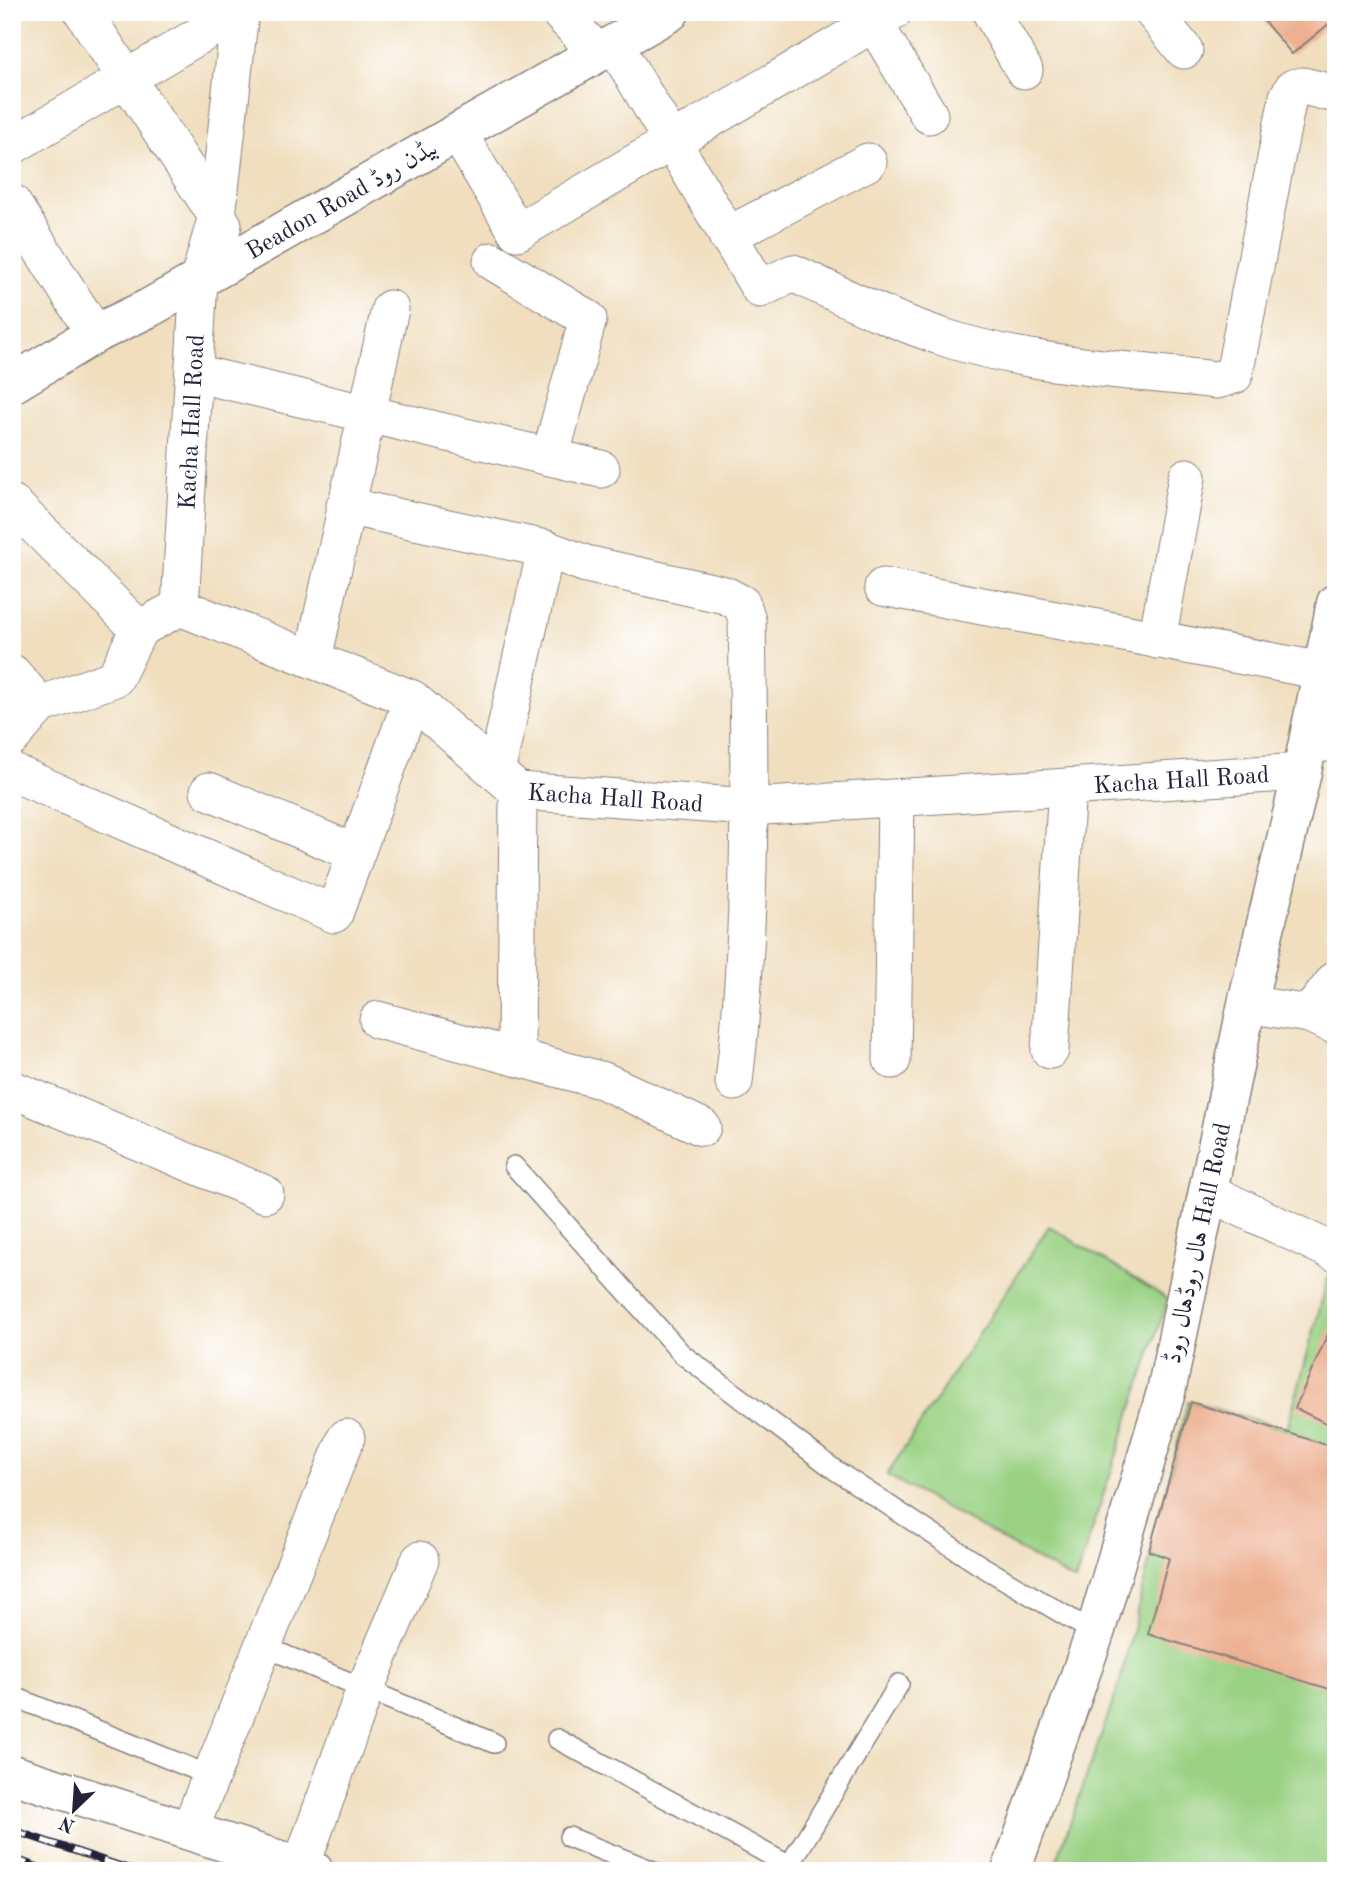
<svg xmlns="http://www.w3.org/2000/svg" width="1348" height="1883" viewBox="0 0 1348 1883" font-family="'Old Standard TT',Amiri,serif">
	<style>
		.green { fill: #9ad183; stroke: #5e7a5f; stroke-width: 2 }
		.building { fill: #edb192 }
		.lines { fill: none; stroke-linecap: round; stroke-linejoin: round }
		.lane-casing { stroke: #89807c; stroke-width: 22 }
		.street-casing { stroke: #89807c; stroke-width: 39 }
		.secondary-casing { stroke: #89807c; stroke-width: 41 }
		.lane { stroke: #fff; stroke-width: 19 }
		.street { stroke: #fff; stroke-width: 37 }
		.secondary { stroke: #fff; stroke-width: 38 }
		.rail-casing { stroke: #22223b; stroke-width: 8 }
		.rail { stroke: #fff; stroke-width: 5; stroke-dasharray: 16; stroke-linecap: butt }
		.labels { text-anchor: middle; stroke-width: 5; stroke-linejoin: round; paint-order: stroke }
		.street-label { font-size: 24px; fill: #22223b; stroke: #fff }
	</style>
	<rect width="100%" height="100%" fill="#fff"/>
	<filter id="ink" filterUnits="userSpaceOnUse"><feTurbulence type="fractalNoise" baseFrequency=".0143" numOctaves="2"/><feDisplacementMap in="SourceGraphic" scale="14" xChannelSelector="R" yChannelSelector="G"/><feConvolveMatrix kernelMatrix="1 2 1 2 8 2 1 2 1" color-interpolation-filters="sRGB"/></filter>
	<filter id="wash" filterUnits="userSpaceOnUse"><feTurbulence type="fractalNoise" baseFrequency=".00686" numOctaves="4" result="noise"/><feDisplacementMap in="SourceGraphic" scale="28" xChannelSelector="R" yChannelSelector="G"/><feGaussianBlur stdDeviation="1.57" result="paint"/><feColorMatrix in="noise" values="0 0 0 0 0 0 0 0 0 0 0 0 0 0 0 0 0 1.4 0 .05"/><feComposite in="paint" operator="in"/></filter>
	<g filter="url(#wash)">
		<rect width="100%" height="100%" fill="#f0debe"/>
		<g class="green">
			<path d="M 1049,1226 L 1168,1299 L 1075,1581 L 887,1475 Z"/>
			<path d="M 1336,1273 L 1336,1871 L 1053,1871 L 1120,1682 L 1188,1401 L 1287,1429 L 1328,1278 Z"/>
		</g>
		<g id="blocks">
			<g class="building">
				<path d="M 1256,12 L 1336,12 L 1336,18 L 1292,54 Z"/>
				<path d="M 1336,1316 L 1336,1428 L 1295,1408 Z"/>
				<path d="M 1191,1402 L 1336,1448 L 1336,1691 L 1148,1634 L 1169,1558 L 1149,1551 Z"/>
			</g>
		</g>
	</g>
	<g filter="url(#ink)">
		<use href="#blocks" fill-opacity="0" stroke="#89807c" stroke-width="2"/>
		<g class="lines">
			<defs>
				<g id="lane">
					<path d="M 514,1166 L 682,1354 L 835,1470 L 978,1564 L 1095,1633"/>
					<path d="M 263,1646 L 494,1743"/>
					<path d="M 12,1696 L 211,1776"/>
					<path d="M 557,1739 L 788,1865"/>
					<path d="M 569,1837 L 653,1871"/>
					<path d="M 786,1871 L 899,1684"/>
				</g>
				<g id="street">
					<path d="M 83,12 L 223,225"/>
					<path id="s1" d="M 240,12 L 217,216 L 199,279 L 180,607 L 412,699 L 518,791 L 751,807 L 1302,772"/>
					<path d="M 559,12 L 598,53"/>
					<path d="M 991,12 L 1024,70"/>
					<path d="M 1153,12 L 1184,50"/>
					<path d="M 874,23 L 929,115"/>
					<path d="M 614,44 L 760,289 L 793,273 C 844,297 895,322 949,339 C 1035,366 1129,370 1217,380 L 1234,375 L 1288,97 L 1293,88 L 1303,86 L 1336,94"/>
					<path d="M 458,133 L 517,232 L 893,12"/>
					<path d="M 12,146 L 239,12"/>
					<path d="M 12,203 L 95,334"/>
					<path d="M 727,236 L 868,162"/>
					<path d="M 492,261 L 588,319 L 550,457"/>
					<path d="M 194,373 L 601,469"/>
					<path d="M 12,503 L 139,629"/>
					<path d="M 345,506 L 546,549 L 586,564 L 725,595 L 742,604 L 747,620 C 750,774 752,928 734,1082"/>
					<path d="M 883,587 L 1322,671"/>
					<path d="M 1157,640 L 1187,477"/>
					<path d="M 313,659 L 390,309"/>
					<path d="M 12,673 L 40,705"/>
					<path d="M 12,737 L 40,705 L 115,678 L 139,629 L 180,607"/>
					<path d="M 1308,743 L 1336,743"/>
					<path d="M 12,772 L 334,914 L 412,699"/>
					<path d="M 496,772 L 546,549"/>
					<path d="M 209,791 L 355,853"/>
					<path d="M 1247,1004 L 1309,1014 L 1336,1026"/>
					<path d="M 1309,1014 L 1336,979"/>
					<path d="M 378,1020 L 604,1081 L 702,1127"/>
					<path d="M 1050,1050 L 1067,787"/>
					<path d="M 516,1055 L 518,791"/>
					<path d="M 892,1060 L 896,798"/>
					<path d="M 12,1089 L 265,1194"/>
					<path d="M 1208,1192 L 1336,1253"/>
					<path d="M 190,1829 L 346,1438"/>
					<path d="M 301,1866 L 365,1689 L 420,1560"/>
				</g>
				<g id="secondary">
					<path d="M 12,384 L 95,334 L 149,308 L 670,12"/>
					<path d="M 12,1774 L 314,1871"/>
					<path d="M 1011,1871 L 1095,1633 L 1166,1392 L 1247,1004 L 1302,772 L 1336,603"/>
				</g>
			</defs>
			<use href="#lane" class="lane-casing"/>
			<use href="#street" class="street-casing"/>
			<use href="#secondary" class="secondary-casing"/>
			<use href="#lane" class="lane"/>
			<use href="#street" class="street"/>
			<use href="#secondary" class="secondary"/>
			<defs>
				<g id="rail">
					<path d="M 12,1830 L 135,1871"/>
					<path d="M 12,1858 L 48,1871"/>
				</g>
			</defs>
			<use href="#rail" class="rail-casing"/>
			<use href="#rail" class="rail"/>
		</g>
	</g>
	<g class="labels">
		<g class="street-label">
			<text transform="translate(341 199) rotate(-30)" y="8">Beadon Road بیڈن روڈ</text>
			<text transform="translate(191 422) rotate(-87)" y="8">Kacha Hall Road</text>
			<text dy="8" stroke="none"><textPath href="#s1" startOffset="1654">Kacha Hall Road</textPath></text>
			<text dy="8" stroke="none"><textPath href="#s1" startOffset="1087">Kacha Hall Road</textPath></text>
			<text transform="translate(1197 1243) rotate(-78)" y="8">ہال روڈہال روڈ Hall Road</text>
		</g>
	</g>
	<rect width="1348" height="1883" fill="none" stroke="#fff" stroke-width="42"/>
	<g transform="translate(74 1810) rotate(205)" stroke="#ffffff" stroke-width="5" paint-order="stroke">
	<path d="M0-5L12 26L0 18L-12 26Z" fill="#22223b"/>
	<text y="-10" font-size="19" font-weight="bold" text-anchor="middle" fill="#22223b">N</text>
	</g>
</svg>
